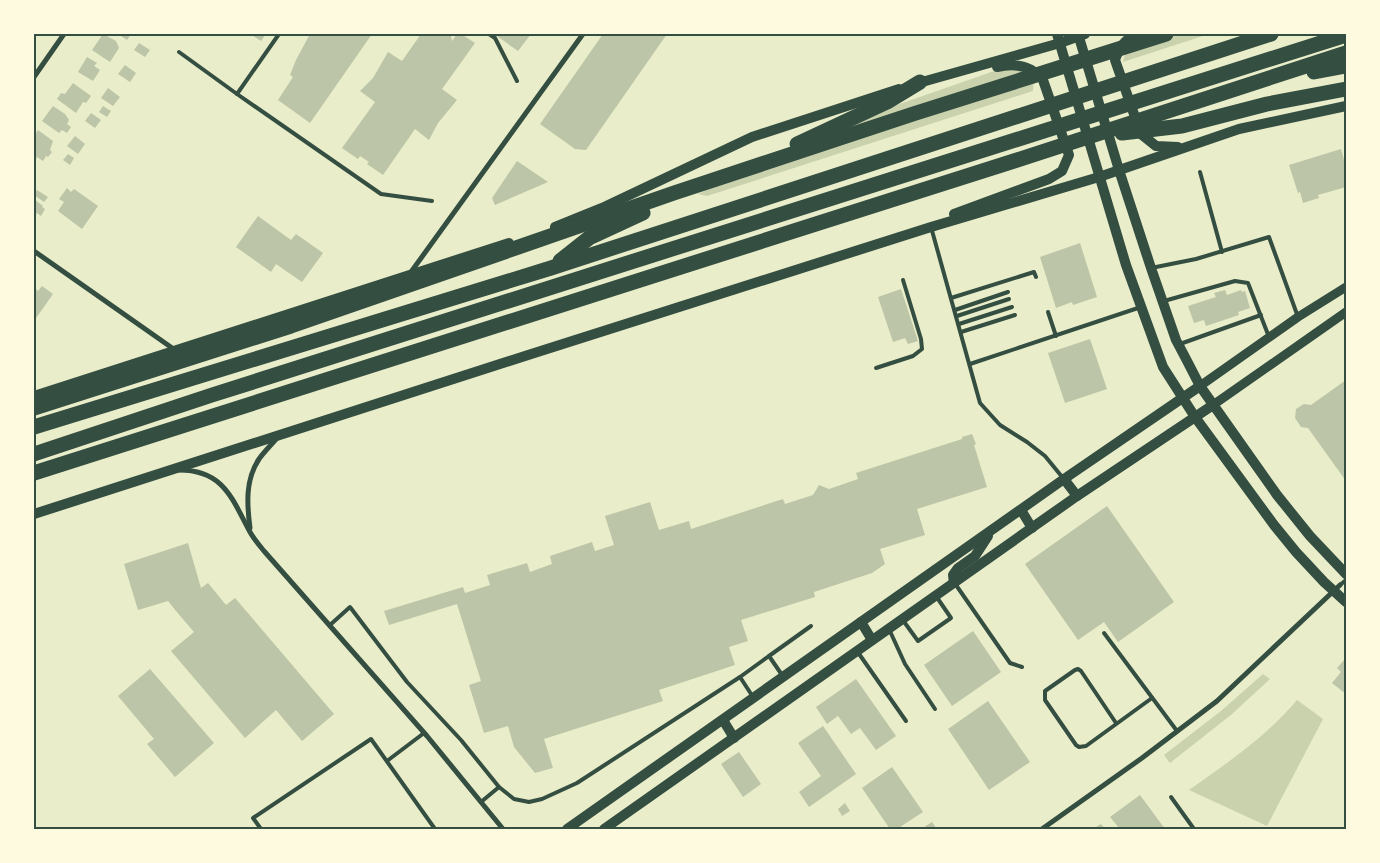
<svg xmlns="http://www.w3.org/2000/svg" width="1380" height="863" viewBox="0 0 1380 863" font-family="Lato,sans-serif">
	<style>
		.green { fill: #cad2ad }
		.building { fill: #bcc5a7 }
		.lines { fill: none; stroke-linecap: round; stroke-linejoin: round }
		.service { stroke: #344e41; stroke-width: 4 }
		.minor { stroke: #344e41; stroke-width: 5 }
		.tertiary { stroke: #344e41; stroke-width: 9 }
		.secondary { stroke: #344e41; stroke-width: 10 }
		.motorway { stroke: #344e41; stroke-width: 15 }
		.neatline { fill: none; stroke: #344e41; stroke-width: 2 }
	</style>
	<rect width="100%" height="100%" fill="#e9edc9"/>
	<g class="green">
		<path d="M 1140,34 L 1209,34 L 1123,62 C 1125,51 1130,39 1140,34 Z"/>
		<path d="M 1017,68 L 1034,78 L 1033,91 L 707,196 L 698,194 L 874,113 L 997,70 Z"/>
		<path d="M 1263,674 L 1270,679 L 1232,714 L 1170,763 L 1164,755 L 1221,711 Z"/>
		<path d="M 1297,700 L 1323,719 L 1267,826 L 1189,790 C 1226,764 1268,735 1297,700 Z"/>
	</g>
	<g class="building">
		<path d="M 103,34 L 116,41 L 119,48 L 110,62 L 92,50 Z"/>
		<path d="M 118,34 L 131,34 L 127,40 Z"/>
		<path d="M 250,34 L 266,34 L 261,41 Z"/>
		<path d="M 310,34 L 372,34 L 310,123 L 278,100 L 293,77 L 290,75 L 296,60 Z"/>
		<path d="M 421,34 L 445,34 L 443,36 L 451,36 L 452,41 L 457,34 L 461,34 L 475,43 L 442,89 L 457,100 L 438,123 L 429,140 L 415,129 L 383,175 L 367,164 L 369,162 L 360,156 L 358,159 L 342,148 L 375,102 L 360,91 L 373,78 L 388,52 L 402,61 Z"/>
		<path d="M 494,34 L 531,34 L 518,51 Z"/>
		<path d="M 603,34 L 667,34 L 586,150 L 575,149 L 540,124 Z"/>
		<path d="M 139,43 L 150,50 L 145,57 L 134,50 Z"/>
		<path d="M 87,57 L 97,63 L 94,66 L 100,70 L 93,81 L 78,72 Z"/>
		<path d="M 125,65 L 136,73 L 130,82 L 118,74 Z"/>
		<path d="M 73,83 L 91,96 L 86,103 L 83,102 L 76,113 L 57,99 L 61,93 L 65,94 Z"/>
		<path d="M 108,88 L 120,97 L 113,106 L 101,98 Z"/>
		<path d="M 53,106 L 65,114 L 69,120 L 67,124 L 71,127 L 67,133 L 62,130 L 59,133 L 42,121 Z"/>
		<path d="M 103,106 L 111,111 L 107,117 L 99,112 Z"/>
		<path d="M 91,113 L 101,120 L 95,128 L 85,121 Z"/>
		<path d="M 38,130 L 53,141 L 50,150 L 52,152 L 48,157 L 46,156 L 43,161 L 37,157 L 34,162 L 34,136 Z"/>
		<path d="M 75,136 L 85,144 L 78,154 L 67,146 Z"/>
		<path d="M 1341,149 L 1346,167 L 1346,187 L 1318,195 L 1319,198 L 1303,203 L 1300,192 L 1298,193 L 1289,165 Z"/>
		<path d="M 68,154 L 74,158 L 70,165 L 63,160 Z"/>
		<path d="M 517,161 L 548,182 L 495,205 L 492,198 Z"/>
		<path d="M 67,188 L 71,192 L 74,189 L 98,206 L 82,229 L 58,211 L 64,202 L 59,199 Z"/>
		<path d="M 37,190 L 48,197 L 44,202 L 34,195 Z"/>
		<path d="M 34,199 L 43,206 L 42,207 L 45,209 L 41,216 L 37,213 L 34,218 Z"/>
		<path d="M 258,216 L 291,240 L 296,234 L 323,253 L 302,282 L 276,264 L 271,272 L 236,247 Z"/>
		<path d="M 1080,243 L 1097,297 L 1073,305 L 1072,302 L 1056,308 L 1040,257 Z"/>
		<path d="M 42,286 L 53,294 L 34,321 L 34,287 L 38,291 Z"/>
		<path d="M 901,289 L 918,341 L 908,344 L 905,338 L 893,342 L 878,297 Z"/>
		<path d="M 1225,290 L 1227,295 L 1241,290 L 1242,292 L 1245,291 L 1250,308 L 1238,312 L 1239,315 L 1206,326 L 1204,320 L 1194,323 L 1188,306 L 1216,297 L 1214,293 Z"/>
		<path d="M 1090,339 L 1107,389 L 1065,403 L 1048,353 Z"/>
		<path d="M 1346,380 L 1346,481 L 1308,428 L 1301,427 L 1295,418 L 1296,409 L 1304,404 L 1311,405 Z"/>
		<path d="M 972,434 L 976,444 L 974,445 L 987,487 L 917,509 L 925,535 L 880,549 L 885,564 L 872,573 L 814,592 L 815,597 L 741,620 L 748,641 L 729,647 L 735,665 L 659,690 L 663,701 L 544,739 L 553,768 L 535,773 L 514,747 L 508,726 L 484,733 L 469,685 L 481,681 L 457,604 L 389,625 L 384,611 L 463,587 L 465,593 L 490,585 L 487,575 L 527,563 L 530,572 L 552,564 L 550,556 L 592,542 L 595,551 L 614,545 L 605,516 L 650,502 L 659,530 L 689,521 L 691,529 L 783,499 L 785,504 L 813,495 L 819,485 L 829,489 L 858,479 L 856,473 L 962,439 L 962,437 Z"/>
		<path d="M 1107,506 L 1174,602 L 1118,642 L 1104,622 L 1078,640 L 1025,564 Z"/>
		<path d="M 188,543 L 201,588 L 208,583 L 226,605 L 235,598 L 334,714 L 302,741 L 276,710 L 245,738 L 171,651 L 194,632 L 181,617 L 168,601 L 138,610 L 124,564 Z"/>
		<path d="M 973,631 L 1001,672 L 952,706 L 924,665 Z"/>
		<path d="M 1345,659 L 1346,660 L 1346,694 L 1332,683 L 1341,672 L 1337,668 Z"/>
		<path d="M 150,669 L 214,743 L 175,777 L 147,744 L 154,739 L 118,696 Z"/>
		<path d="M 856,679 L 896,736 L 876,750 L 860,728 L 851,734 L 838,716 L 827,724 L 816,707 Z"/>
		<path d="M 988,701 L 1030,762 L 989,790 L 948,729 Z"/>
		<path d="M 823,726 L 856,774 L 809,807 L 799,792 L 821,776 L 798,743 Z"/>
		<path d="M 739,752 L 761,784 L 743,797 L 721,764 Z"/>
		<path d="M 892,767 L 923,812 L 897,829 L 890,829 L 862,788 Z"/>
		<path d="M 1140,795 L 1165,829 L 1120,829 L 1110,817 Z"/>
		<path d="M 845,803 L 850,811 L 842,816 L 838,809 Z"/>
		<path d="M 932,822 L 937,829 L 921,829 Z"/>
		<path d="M 1101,824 L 1105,829 L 1093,829 Z"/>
	</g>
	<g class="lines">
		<g class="service">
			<path d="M 489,34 L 495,38 L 517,81"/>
			<path d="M 179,52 L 237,94 L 381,194 L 432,201"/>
			<path d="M 237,94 L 279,34"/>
			<path d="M 1200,172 L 1222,252"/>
			<path d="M 931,227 L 980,403 L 1000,425 L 1027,442 L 1045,456 L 1063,478"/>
			<path d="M 1151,268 L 1196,259 L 1269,237 L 1298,317"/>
			<path d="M 951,298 L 1034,272 L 1036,277"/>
			<path d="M 1164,301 L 1235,281 L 1248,283 L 1269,337"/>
			<path d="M 955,310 L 1008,292"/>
			<path d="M 1048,312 L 1056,336"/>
			<path d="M 957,316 L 1009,299"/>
			<path d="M 959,324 L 1012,307"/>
			<path d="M 961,332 L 1015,315"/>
			<path d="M 1180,344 L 1261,315"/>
			<path d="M 970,364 L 1141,307"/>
			<path d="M 876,368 L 913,356 L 922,349 L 921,339 L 903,280"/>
			<path d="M 956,585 L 1010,663 L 1022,667"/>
			<path d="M 1340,585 L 1346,580"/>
			<path d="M 902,619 L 918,641 L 951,618 L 936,596"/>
			<path d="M 330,625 L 350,607 L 407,682 L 461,740 L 499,787 L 514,799 L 529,802 L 542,799 L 577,783 L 740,677"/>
			<path d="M 889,629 L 905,664 L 935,709"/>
			<path d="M 1104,633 L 1177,731"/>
			<path d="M 857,651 L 906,721"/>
			<path d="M 782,675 L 769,656 L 811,626"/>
			<path d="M 753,697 L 740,677 L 769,656"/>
			<path d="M 1116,723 L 1081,671 L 1078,669 L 1075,670 L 1045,691 L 1045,700 L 1076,745 L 1079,747 L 1086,746 L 1152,698"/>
			<path d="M 387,761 L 424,733"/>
			<path d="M 1171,797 L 1194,829"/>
			<path d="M 481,802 L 499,787"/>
			<path d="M 261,829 L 253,818 L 371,739 L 435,829"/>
		</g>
		<g class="minor">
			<path d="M 34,77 L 64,34"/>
			<path d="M 34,251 L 175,350"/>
			<path d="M 411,272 L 583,34"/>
			<path d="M 179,470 C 224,470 232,499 250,532 C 254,539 259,545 264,551 L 427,736 L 503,829"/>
			<path d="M 250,528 C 247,505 245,480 259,459 C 264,452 271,445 277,438"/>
			<path d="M 1042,829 L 1142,758 L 1217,701 L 1340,585"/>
		</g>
		<g class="tertiary">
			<path d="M 1200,386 L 1298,317 L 1346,287"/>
			<path d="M 1213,405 L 1346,312"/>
		</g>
		<g class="secondary">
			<path d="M 1057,34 L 1126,265 L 1163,367 L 1195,417 L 1274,525 L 1296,552 L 1324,582 L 1346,602"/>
			<path d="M 1078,34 L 1119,170 L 1151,268 L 1176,340 L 1185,357 L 1200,386 L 1277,495 L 1310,536 L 1346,574"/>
			<path d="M 1135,34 C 1124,41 1119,48 1115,60 L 1141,134 L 1156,146 L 1178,147"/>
			<path d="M 915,84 L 1060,43 L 1085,34"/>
			<path d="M 954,214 L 1049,179 L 1062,171 L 1069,155 L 1043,80 C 1031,65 1015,63 997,67"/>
			<path d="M 555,227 L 602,208 L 752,137 L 899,89"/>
			<path d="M 34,396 L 509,243"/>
			<path d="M 1064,479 L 1077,496"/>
			<path d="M 1021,510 L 1032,528"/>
			<path d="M 34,514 L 525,356 L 931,227 L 1099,177 L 1239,129 L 1346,106"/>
			<path d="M 954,583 L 953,575 L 958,568 L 975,556 L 988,536"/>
			<path d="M 861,622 L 872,640"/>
			<path d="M 723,720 L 734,738"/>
			<path d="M 567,829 L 1064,479 L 1200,386"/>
			<path d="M 604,829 L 1077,496 L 1213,405"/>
		</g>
		<g class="motorway">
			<path d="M 1314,72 L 1346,66"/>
			<path d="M 1122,133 L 1182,126 L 1267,104 L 1346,89"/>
			<path d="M 797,144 L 887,102 L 920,82"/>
			<path d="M 560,261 L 589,238 L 643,213"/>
			<path d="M 34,408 L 291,326 L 674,193 L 913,114 L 1166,34"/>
			<path d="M 34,427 L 551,268 L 1271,34"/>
			<path d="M 34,454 L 212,395 L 1346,35"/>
			<path d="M 34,473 L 1014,161 L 1346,53"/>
		</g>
	</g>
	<rect width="1380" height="863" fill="none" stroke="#fefae0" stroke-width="70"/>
	<rect x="35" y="35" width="1310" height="793" class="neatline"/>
</svg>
